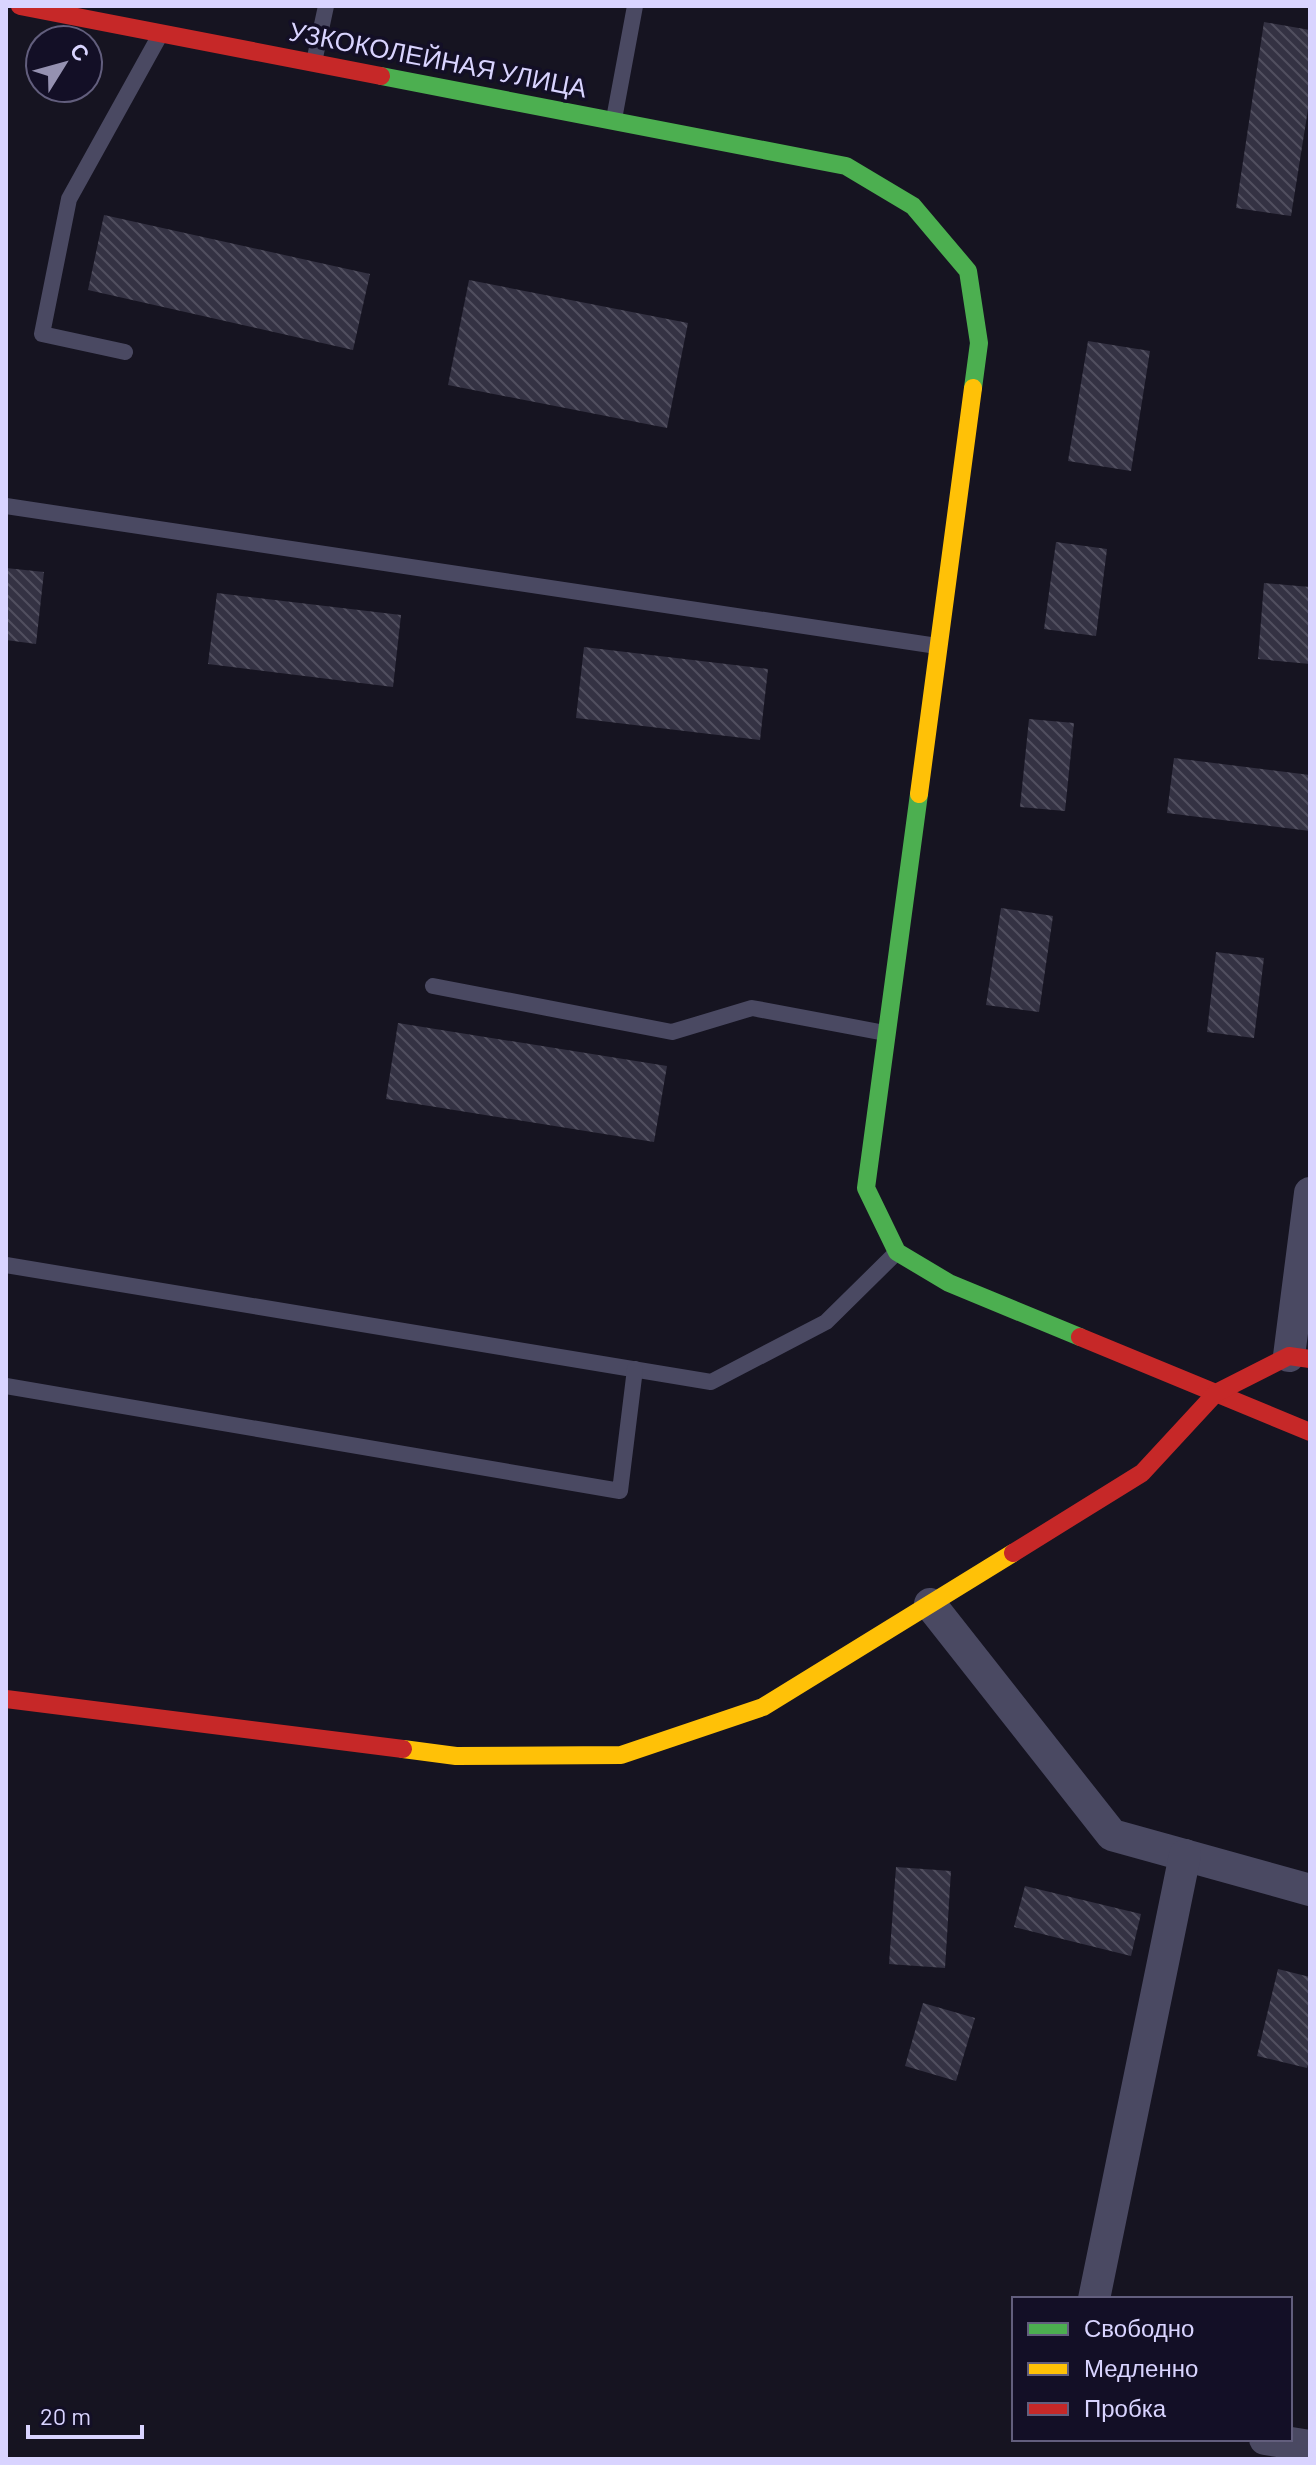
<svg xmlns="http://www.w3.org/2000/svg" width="1316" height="2465" viewBox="0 0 1316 2465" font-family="Barlow,sans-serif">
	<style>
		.building { fill: url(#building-back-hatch) }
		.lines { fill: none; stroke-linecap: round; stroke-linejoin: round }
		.lane { stroke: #4a4962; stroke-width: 16 }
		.street { stroke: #4a4962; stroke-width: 32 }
		.fast { stroke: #4caf50; stroke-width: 18 }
		.slow { stroke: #ffc107; stroke-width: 18 }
		.jam { stroke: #c62828; stroke-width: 18 }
		.labels { text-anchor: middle; stroke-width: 7; stroke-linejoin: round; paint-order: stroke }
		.street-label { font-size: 26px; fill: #d9d4ff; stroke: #130f26 }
	</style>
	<defs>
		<pattern id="building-back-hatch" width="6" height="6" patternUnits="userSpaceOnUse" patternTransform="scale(2)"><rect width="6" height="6" fill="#343243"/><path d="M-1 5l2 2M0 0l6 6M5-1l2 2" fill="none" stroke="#514f5f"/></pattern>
	</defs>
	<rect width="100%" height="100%" fill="#161421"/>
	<g class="building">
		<path d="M 1264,22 L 1310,30 L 1310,97 L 1291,216 L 1236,208 Z"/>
		<path d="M 104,215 L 370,274 L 353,350 L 88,290 Z"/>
		<path d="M 469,280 L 688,323 L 667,428 L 448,385 Z"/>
		<path d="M 1088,341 L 1150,351 L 1131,471 L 1068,461 Z"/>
		<path d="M 1056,542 L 1107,549 L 1096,636 L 1044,629 Z"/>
		<path d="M 6,568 L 44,572 L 36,644 L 6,640 Z"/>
		<path d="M 1264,583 L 1310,587 L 1310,664 L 1258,659 Z"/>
		<path d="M 217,593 L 401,615 L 393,687 L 208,664 Z"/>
		<path d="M 584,647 L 768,669 L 760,740 L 576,718 Z"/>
		<path d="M 1029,719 L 1074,723 L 1065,811 L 1020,807 Z"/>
		<path d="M 1174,758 L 1310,775 L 1310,831 L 1167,813 Z"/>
		<path d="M 1001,908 L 1053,916 L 1039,1012 L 986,1005 Z"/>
		<path d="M 1216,952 L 1264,958 L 1254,1038 L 1207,1032 Z"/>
		<path d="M 398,1023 L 667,1066 L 654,1142 L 386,1099 Z"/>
		<path d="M 896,1867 L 951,1871 L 945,1968 L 889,1964 Z"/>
		<path d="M 1025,1886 L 1141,1914 L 1131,1956 L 1014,1927 Z"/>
		<path d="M 1278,1969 L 1310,1977 L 1310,2058 L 1307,2068 L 1257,2056 Z"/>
		<path d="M 923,2003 L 975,2018 L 956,2081 L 905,2066 Z"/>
	</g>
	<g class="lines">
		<g class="lane">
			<path d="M 314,62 L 326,6"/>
			<path d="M 614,119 L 635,6"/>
			<path d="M 125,352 L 42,334 L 69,199 L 160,35"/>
			<path d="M 6,506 L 937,646"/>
			<path d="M 433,986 L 672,1032 L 752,1008 L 885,1033"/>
			<path d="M 6,1265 L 711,1382 L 826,1322 L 896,1253"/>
			<path d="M 6,1386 L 620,1491 L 635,1369"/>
		</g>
		<g class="street">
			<path d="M 1289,1356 L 1310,1193"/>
			<path d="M 930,1604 L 1112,1835 L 1310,1890"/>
			<path d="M 1094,2299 L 1185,1855"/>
			<path d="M 1265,2439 L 1310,2446"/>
		</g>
		<g class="fast">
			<path d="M 381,76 L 846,166 L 913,206 L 968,271 L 979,343 L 973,388"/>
			<path d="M 919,794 L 866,1188 L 897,1252 L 949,1283 L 1080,1337"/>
		</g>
		<g class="slow">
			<path d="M 919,794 L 973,388"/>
			<path d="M 403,1749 L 456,1756 L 621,1755 L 763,1707 L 1013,1553"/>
		</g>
		<g class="jam">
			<path d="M 20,6 L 381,76"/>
			<path d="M 1080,1337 L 1310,1432"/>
			<path d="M 1013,1553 L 1142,1473 L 1216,1393 L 1289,1356 L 1310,1359"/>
			<path d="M 6,1699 L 403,1749"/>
		</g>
	</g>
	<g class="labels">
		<g class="street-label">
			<text transform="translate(438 60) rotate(11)" y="9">УЗКОКОЛЕЙНАЯ УЛИЦА</text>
		</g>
	</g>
	<rect width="1316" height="2465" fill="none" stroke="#d9d4ff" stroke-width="16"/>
	<rect x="1012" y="2297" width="280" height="144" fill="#130f26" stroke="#625e7d" stroke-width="2"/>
	<rect x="1028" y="2323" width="40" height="12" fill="#4caf50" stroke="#625e7d" stroke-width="2"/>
	<text x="1084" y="2337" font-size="24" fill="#d9d4ff">Свободно</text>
	<rect x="1028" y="2363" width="40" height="12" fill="#ffc107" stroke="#625e7d" stroke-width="2"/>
	<text x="1084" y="2377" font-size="24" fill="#d9d4ff">Медленно</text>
	<rect x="1028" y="2403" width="40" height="12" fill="#c62828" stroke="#625e7d" stroke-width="2"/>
	<text x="1084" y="2417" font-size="24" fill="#d9d4ff">Пробка</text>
	<g transform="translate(64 64) rotate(53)"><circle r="38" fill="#130f26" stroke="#625e7d" stroke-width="2"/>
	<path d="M0-6L14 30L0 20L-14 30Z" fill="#9591b1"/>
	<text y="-12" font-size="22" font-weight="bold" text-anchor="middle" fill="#d9d4ff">С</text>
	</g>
	<path d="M28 2425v12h114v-12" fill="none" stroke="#d9d4ff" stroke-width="4"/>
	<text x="40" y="2425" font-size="24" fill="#d9d4ff" stroke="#130f26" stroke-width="6" paint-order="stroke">20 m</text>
</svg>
